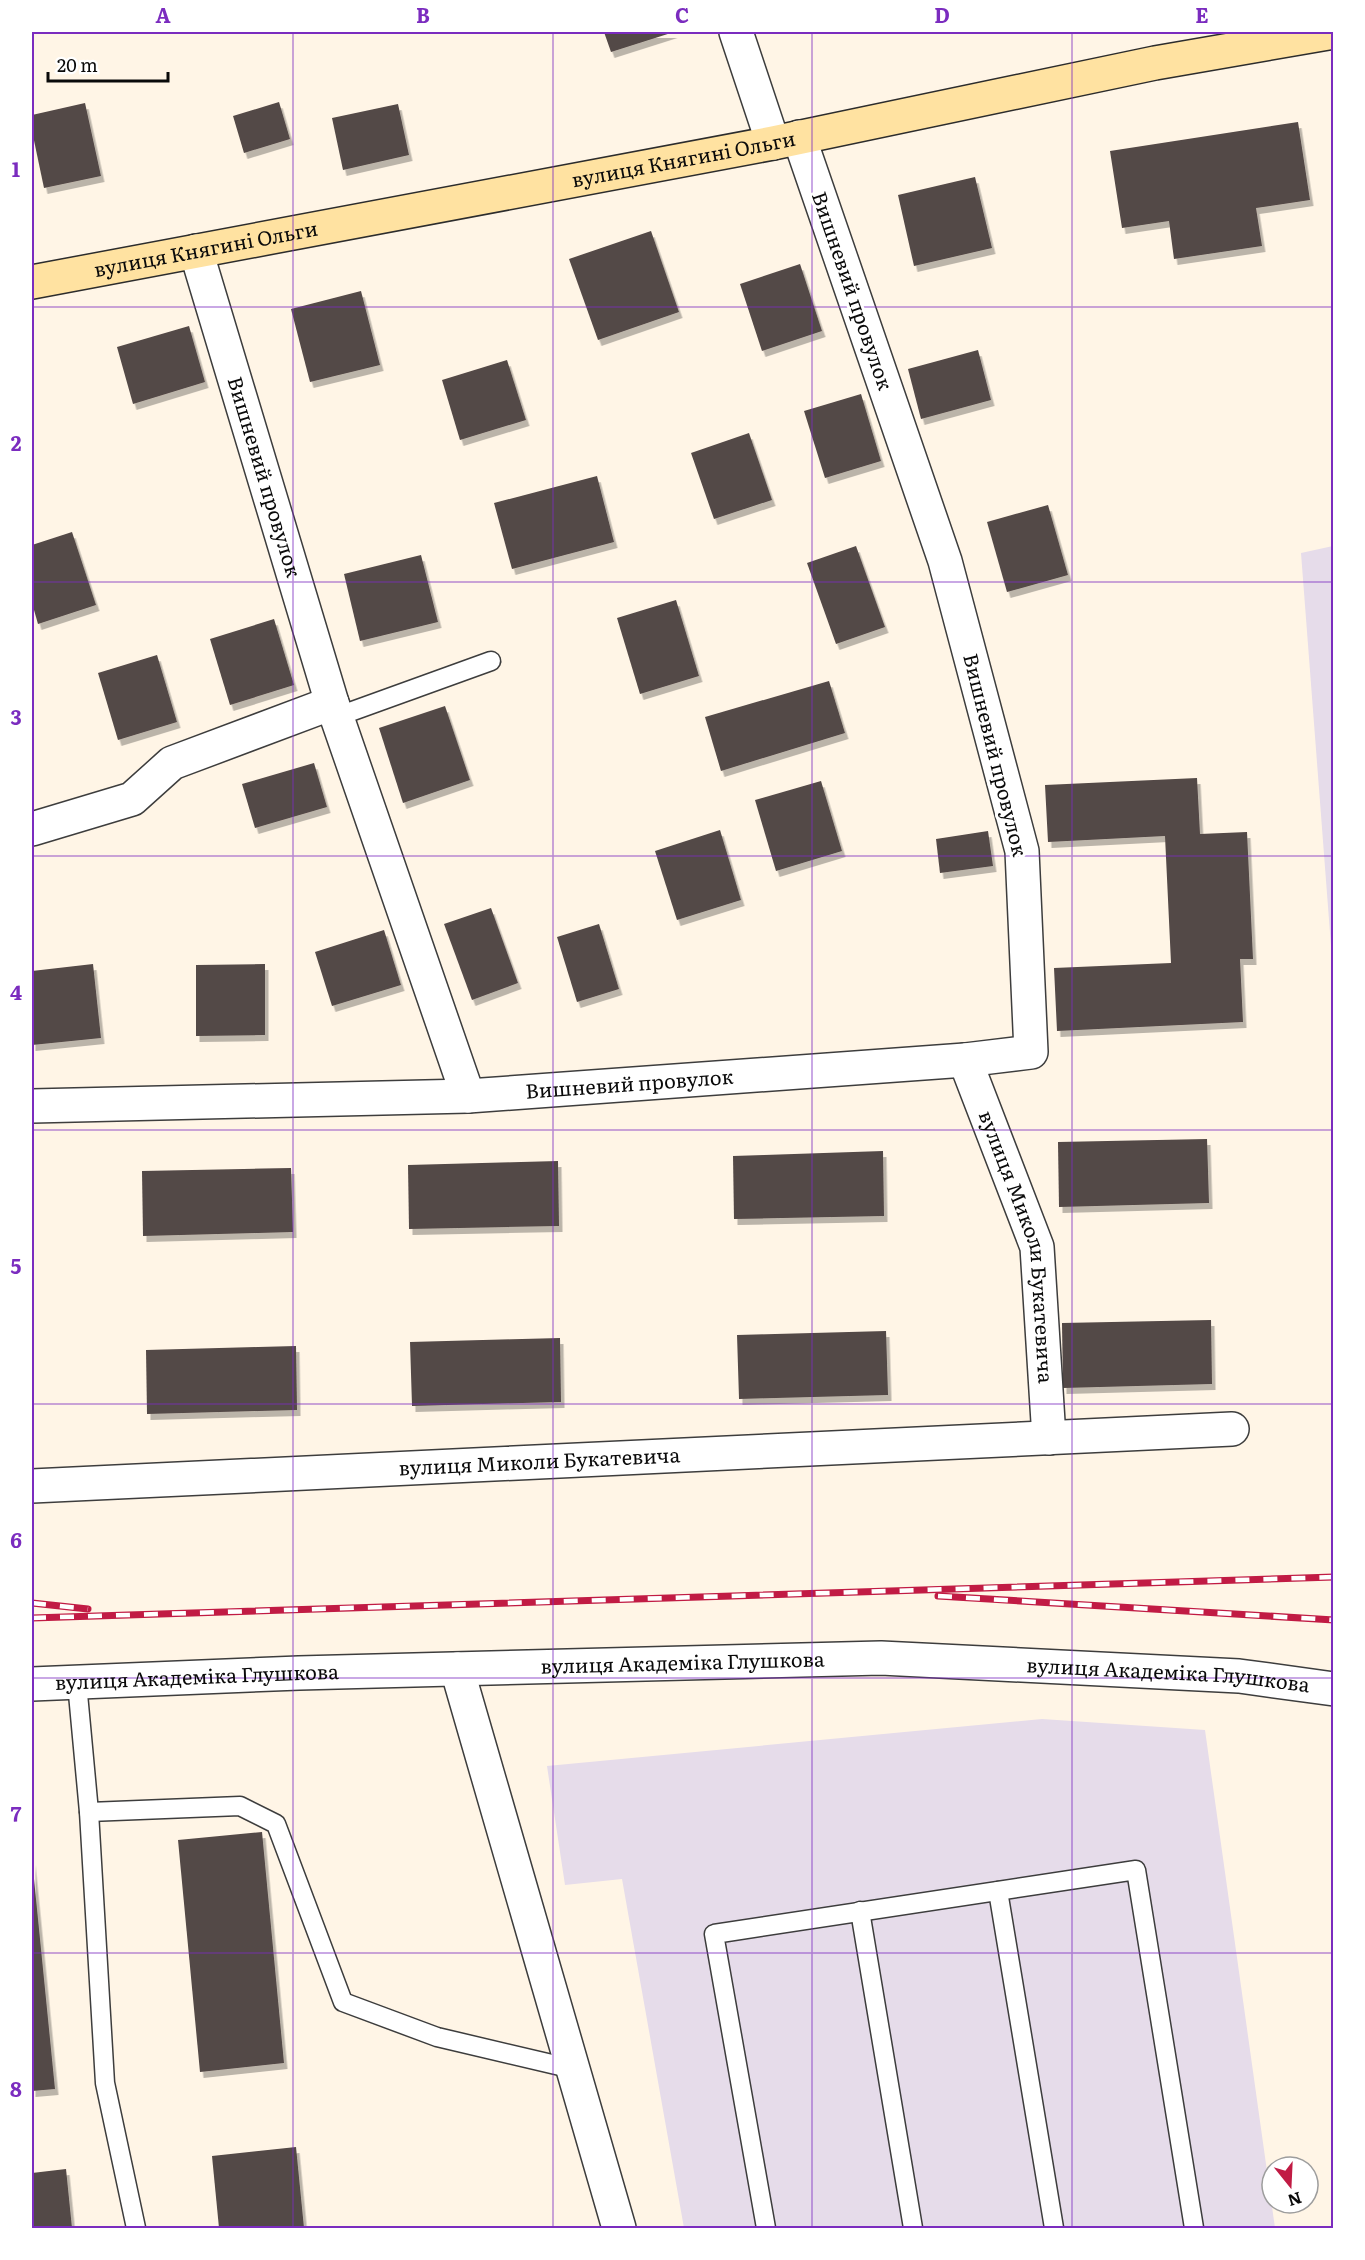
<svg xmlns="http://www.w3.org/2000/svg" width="1365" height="2260" viewBox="0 0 1365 2260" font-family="Literata,serif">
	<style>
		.industrial { fill: #e6dcea }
		.building { fill: #534846; filter: url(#shadow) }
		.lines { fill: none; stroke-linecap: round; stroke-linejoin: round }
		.lane-casing { stroke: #3d3d3d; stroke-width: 21 }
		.street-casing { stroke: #3d3d3d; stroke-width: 36 }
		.secondary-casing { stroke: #2c2c2c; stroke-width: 36 }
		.lane { stroke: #fff; stroke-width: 18 }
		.street { stroke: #fff; stroke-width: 33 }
		.secondary { stroke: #ffe2a1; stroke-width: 33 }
		.rail-casing { stroke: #c11b44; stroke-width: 7 }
		.rail { stroke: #fff; stroke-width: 4.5; stroke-dasharray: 14; stroke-linecap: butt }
		.grid { fill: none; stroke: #7b2cbf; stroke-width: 1.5; stroke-opacity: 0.55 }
		.labels { text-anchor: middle; stroke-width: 6; stroke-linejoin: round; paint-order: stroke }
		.street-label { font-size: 20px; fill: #0a0a0a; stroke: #fff }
		.neatline { fill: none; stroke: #7b2cbf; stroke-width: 2 }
		.grid-label { font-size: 20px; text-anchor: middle; font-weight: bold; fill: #7b2cbf }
	</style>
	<defs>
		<filter id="shadow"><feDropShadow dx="3.5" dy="6" stdDeviation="0" flood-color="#0004"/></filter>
	</defs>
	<rect width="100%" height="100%" fill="#fff5e6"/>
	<g class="industrial">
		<path d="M 1333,546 L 1334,546 L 1333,972 L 1301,553 Z"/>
		<path d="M 1042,1719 L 1205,1730 L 1275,2228 L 684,2228 L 622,1879 L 565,1885 L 547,1766 Z"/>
	</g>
	<g class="building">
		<path d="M 604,32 L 674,32 L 611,52 Z"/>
		<path d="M 279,102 L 290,139 L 244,153 L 233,116 Z"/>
		<path d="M 85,103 L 101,176 L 44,188 L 32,131 L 32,115 Z"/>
		<path d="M 398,104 L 409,155 L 343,170 L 332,118 Z"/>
		<path d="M 1298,122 L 1310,200 L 1256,208 L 1262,246 L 1174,259 L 1169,221 L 1122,228 L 1110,151 Z"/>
		<path d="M 975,177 L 992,248 L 914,266 L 898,195 Z"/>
		<path d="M 651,231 L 679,312 L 598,340 L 569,259 Z"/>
		<path d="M 800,264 L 822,331 L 762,351 L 740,284 Z"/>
		<path d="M 361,291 L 380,365 L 310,382 L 291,309 Z"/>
		<path d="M 189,326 L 205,382 L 133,404 L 117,347 Z"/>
		<path d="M 978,350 L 991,400 L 921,419 L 908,369 Z"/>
		<path d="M 507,360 L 526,420 L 460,440 L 442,380 Z"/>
		<path d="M 861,394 L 881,461 L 825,478 L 804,411 Z"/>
		<path d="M 749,433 L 772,500 L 714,519 L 691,453 Z"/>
		<path d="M 597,476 L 614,542 L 512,569 L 494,503 Z"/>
		<path d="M 1048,505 L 1068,575 L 1007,592 L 987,522 Z"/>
		<path d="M 72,532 L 96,605 L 38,624 L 32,603 L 32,545 Z"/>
		<path d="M 856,546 L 885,627 L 836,644 L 807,563 Z"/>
		<path d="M 421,555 L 438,622 L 360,641 L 344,574 Z"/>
		<path d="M 676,600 L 699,676 L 640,694 L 617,618 Z"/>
		<path d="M 274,619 L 294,685 L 230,705 L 210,639 Z"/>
		<path d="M 157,655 L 177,722 L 118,740 L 98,673 Z"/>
		<path d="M 829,681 L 845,733 L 721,771 L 705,717 Z"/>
		<path d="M 445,706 L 470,780 L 403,803 L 379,728 Z"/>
		<path d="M 314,763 L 327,807 L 255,828 L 242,784 Z"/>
		<path d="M 1197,778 L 1200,834 L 1247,832 L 1253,959 L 1240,959 L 1243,1022 L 1057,1031 L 1054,968 L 1171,963 L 1165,836 L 1048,842 L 1045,785 Z"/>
		<path d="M 821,781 L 842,851 L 776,871 L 755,800 Z"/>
		<path d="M 720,830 L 741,900 L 677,920 L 655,851 Z"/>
		<path d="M 988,831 L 993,866 L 940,873 L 936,839 Z"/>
		<path d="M 491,908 L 518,983 L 472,1000 L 444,924 Z"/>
		<path d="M 599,924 L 619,989 L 577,1002 L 557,937 Z"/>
		<path d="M 384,930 L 401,985 L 332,1006 L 315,952 Z"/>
		<path d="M 93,964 L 101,1038 L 32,1045 L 32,971 Z"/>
		<path d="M 265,964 L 265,1035 L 196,1036 L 196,965 Z"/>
		<path d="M 1207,1139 L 1209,1203 L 1059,1207 L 1058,1142 Z"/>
		<path d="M 883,1151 L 884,1216 L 734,1219 L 733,1156 Z"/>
		<path d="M 558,1161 L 559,1226 L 409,1229 L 408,1165 Z"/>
		<path d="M 291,1168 L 293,1232 L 143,1236 L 142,1171 Z"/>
		<path d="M 1211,1320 L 1212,1384 L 1063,1388 L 1062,1323 Z"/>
		<path d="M 886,1331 L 888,1395 L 739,1399 L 737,1335 Z"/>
		<path d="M 560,1338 L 561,1402 L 412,1406 L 410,1342 Z"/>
		<path d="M 296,1346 L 297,1410 L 147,1414 L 146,1350 Z"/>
		<path d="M 262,1832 L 284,2063 L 200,2072 L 178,1840 Z"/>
		<path d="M 32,1859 L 55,2089 L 32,2091 Z"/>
		<path d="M 296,2147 L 304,2228 L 219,2228 L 212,2156 Z"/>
		<path d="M 66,2169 L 72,2228 L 32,2228 L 32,2173 Z"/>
	</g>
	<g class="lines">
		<defs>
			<g id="lane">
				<path d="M 336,717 L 491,661"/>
				<path d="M 77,1683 L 89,1812 L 105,2083 L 136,2228"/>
				<path d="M 89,1812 L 240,1806 L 276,1824 L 343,2002 L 437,2037 L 573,2069"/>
				<path d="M 998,1891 L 1054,2228"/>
				<path d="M 860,1911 L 913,2228"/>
				<path d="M 766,2228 L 714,1934 L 1136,1870 L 1194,2228"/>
			</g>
			<g id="street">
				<path d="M 736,32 L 773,143"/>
				<path id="s1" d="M 196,251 L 332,703 L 468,1096"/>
				<path d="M 32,829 L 132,799 L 172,763 L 332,703"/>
				<path id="s2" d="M 965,1060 L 1037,1247 L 1049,1438"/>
				<path id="s3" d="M 32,1106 L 468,1096 L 965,1060 L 1031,1052 L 1022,851 L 945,561 L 799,137"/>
				<path id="s4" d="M 32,1486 L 1232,1429"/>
				<path d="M 457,1669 L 619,2228"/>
				<path id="s5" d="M 32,1684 L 299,1673 L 881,1658 L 1239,1676 L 1334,1689"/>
			</g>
			<g id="secondary">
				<path id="s6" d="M 32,282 L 773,143 L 1155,63 L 1334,32"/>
			</g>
		</defs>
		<use href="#lane" class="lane-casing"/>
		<use href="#street" class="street-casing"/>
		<use href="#secondary" class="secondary-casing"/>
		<use href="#lane" class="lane"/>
		<use href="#street" class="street"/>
		<use href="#secondary" class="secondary"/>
		<defs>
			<g id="rail">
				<path d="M 938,1596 L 1334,1620"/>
				<path d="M 32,1603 L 88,1609"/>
				<path d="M 32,1618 L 1334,1577"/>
			</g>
		</defs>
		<use href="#rail" class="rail-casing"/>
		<use href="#rail" class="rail"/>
	</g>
	<path class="grid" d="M 293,32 L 293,2228M 553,32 L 553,2228M 812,32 L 812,2228M 1072,32 L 1072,2228M 32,307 L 1334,307M 32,582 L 1334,582M 32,856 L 1334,856M 32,1130 L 1334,1130M 32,1404 L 1334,1404M 32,1678 L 1334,1678M 32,1953 L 1334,1953"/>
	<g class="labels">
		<g class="street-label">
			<text dy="7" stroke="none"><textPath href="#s6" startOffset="663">вулиця Княгині Ольги</textPath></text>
			<text dy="7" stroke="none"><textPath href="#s6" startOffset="177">вулиця Княгині Ольги</textPath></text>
			<text transform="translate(852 291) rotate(71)" y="7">Вишневий провулок</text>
			<text dy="7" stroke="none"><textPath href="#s1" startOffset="236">Вишневий провулок</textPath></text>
			<text transform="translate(995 755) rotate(76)" y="7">Вишневий провулок</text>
			<text dy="7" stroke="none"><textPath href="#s3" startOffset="598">Вишневий провулок</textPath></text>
			<text dy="7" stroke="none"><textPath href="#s2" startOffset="196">вулиця Миколи Букатевича</textPath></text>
			<text dy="7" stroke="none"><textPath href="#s4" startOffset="508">вулиця Миколи Букатевича</textPath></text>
			<text dy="7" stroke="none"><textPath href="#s5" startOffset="651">вулиця Академіка Глушкова</textPath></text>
			<text dy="7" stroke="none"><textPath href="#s5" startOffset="1137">вулиця Академіка Глушкова</textPath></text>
			<text dy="7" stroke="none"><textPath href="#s5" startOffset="165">вулиця Академіка Глушкова</textPath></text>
		</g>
	</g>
	<rect width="1365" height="2260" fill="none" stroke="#ffffff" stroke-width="66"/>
	<g transform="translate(1290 2185) rotate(162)"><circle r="28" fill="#ffffff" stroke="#9d9d9d" stroke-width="1.5"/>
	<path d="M0-4.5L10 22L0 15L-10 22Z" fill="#c11b44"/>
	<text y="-9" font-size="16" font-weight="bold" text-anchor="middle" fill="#0a0a0a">N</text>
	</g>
	<path d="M48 72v9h120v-9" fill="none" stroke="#0a0a0a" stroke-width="3"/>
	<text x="57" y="72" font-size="18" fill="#0a0a0a" stroke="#ffffff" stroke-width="4.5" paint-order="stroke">20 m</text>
	<rect x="33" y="33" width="1299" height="2194" class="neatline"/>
	<g class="grid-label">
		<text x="163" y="23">A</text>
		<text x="423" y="23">B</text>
		<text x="682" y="23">C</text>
		<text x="942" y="23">D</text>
		<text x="1202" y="23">E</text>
		<text x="16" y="177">1</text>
		<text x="16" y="451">2</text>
		<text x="16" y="725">3</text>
		<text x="16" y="1000">4</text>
		<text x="16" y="1274">5</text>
		<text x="16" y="1548">6</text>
		<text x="16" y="1822">7</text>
		<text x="16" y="2097">8</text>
	</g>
</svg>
